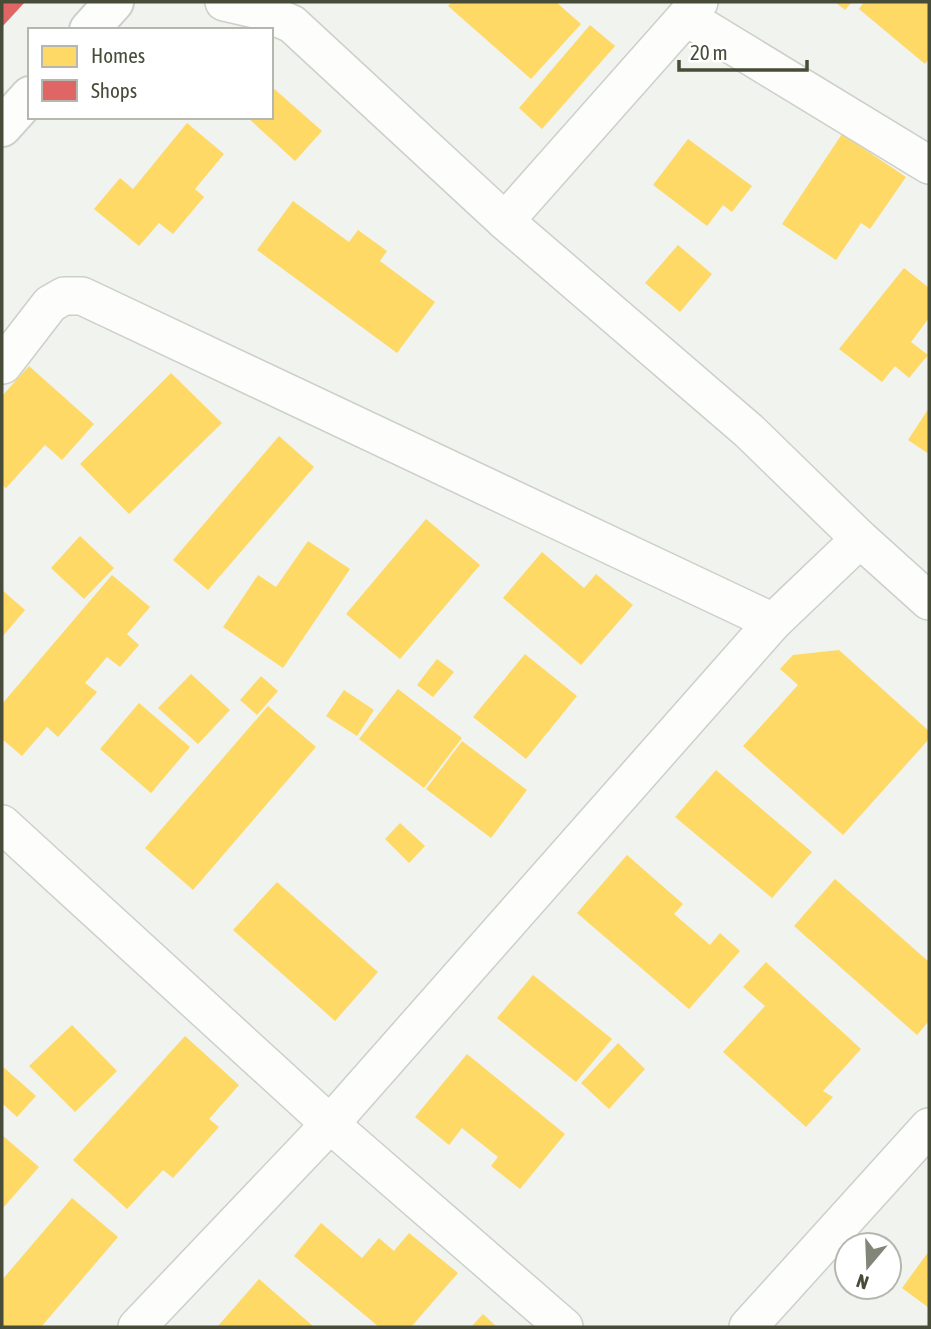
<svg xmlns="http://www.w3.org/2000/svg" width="931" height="1329" viewBox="0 0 931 1329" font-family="'Asap Condensed',sans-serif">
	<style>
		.homes { fill: #ffd966 }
		.shops { fill: #e06666 }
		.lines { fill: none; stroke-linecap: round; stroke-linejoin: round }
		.minor-casing { stroke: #ccd0c8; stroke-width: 40 }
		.tertiary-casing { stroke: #ccd0c8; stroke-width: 42 }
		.minor { stroke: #fdfdfc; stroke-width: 37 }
		.tertiary { stroke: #fdfdfc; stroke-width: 38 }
	</style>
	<rect width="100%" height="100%" fill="#f1f3ee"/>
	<g class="homes">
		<path d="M 452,2 L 556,2 L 581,24 L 531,79 L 448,6 Z"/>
		<path d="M 835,2 L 852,2 L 845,10 Z"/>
		<path d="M 864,2 L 929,2 L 929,59 L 925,64 L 859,9 Z"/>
		<path d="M 590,25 L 615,46 L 542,129 L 519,108 Z"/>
		<path d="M 271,86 L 322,131 L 295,161 L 247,117 L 271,117 Z"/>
		<path d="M 187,123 L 224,154 L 195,189 L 204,197 L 173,234 L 159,223 L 139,246 L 94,209 L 120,178 L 133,189 Z"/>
		<path d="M 842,134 L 906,177 L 870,229 L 861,223 L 836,260 L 782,224 Z"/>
		<path d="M 688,139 L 752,186 L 732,212 L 723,205 L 707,226 L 653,185 Z"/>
		<path d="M 293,201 L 349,242 L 358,230 L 387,251 L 380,261 L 435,302 L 397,353 L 257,250 Z"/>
		<path d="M 678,245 L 712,274 L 680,312 L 645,283 Z"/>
		<path d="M 904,268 L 929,288 L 929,318 L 911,342 L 928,355 L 909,378 L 895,366 L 882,382 L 839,349 Z"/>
		<path d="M 29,366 L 94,424 L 62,460 L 45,445 L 6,488 L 2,485 L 2,396 Z"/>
		<path d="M 171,373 L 222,423 L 129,514 L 80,464 Z"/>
		<path d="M 929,408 L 929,454 L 908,440 Z"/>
		<path d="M 279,436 L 314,467 L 208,590 L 173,560 Z"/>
		<path d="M 426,519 L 480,565 L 400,659 L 346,614 Z"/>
		<path d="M 80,536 L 114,568 L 84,599 L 51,568 Z"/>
		<path d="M 308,541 L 350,569 L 283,668 L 223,627 L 258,575 L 276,587 Z"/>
		<path d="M 542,552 L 584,588 L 596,574 L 633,605 L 581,665 L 503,598 Z"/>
		<path d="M 112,575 L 150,607 L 127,634 L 139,645 L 120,667 L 107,657 L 85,683 L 97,692 L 58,737 L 47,727 L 22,756 L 2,739 L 2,704 Z"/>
		<path d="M 2,590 L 25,610 L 2,637 Z"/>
		<path d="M 839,650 L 929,731 L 929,739 L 843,835 L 743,746 L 798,685 L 780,669 L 793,655 Z"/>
		<path d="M 525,654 L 577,696 L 526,759 L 473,717 Z"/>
		<path d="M 437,659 L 454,672 L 433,697 L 417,685 Z"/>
		<path d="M 191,674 L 230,710 L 198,744 L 158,708 Z"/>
		<path d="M 261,676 L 278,691 L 257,715 L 240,700 Z"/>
		<path d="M 398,689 L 462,738 L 424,788 L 359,739 Z"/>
		<path d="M 344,690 L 374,710 L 357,736 L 326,716 Z"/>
		<path d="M 139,703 L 190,747 L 151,793 L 100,749 Z"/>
		<path d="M 268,706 L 316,747 L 193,890 L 145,848 Z"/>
		<path d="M 462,741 L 527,790 L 491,838 L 426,789 Z"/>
		<path d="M 716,770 L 812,852 L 772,898 L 675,817 Z"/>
		<path d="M 400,823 L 425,846 L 409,863 L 385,839 Z"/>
		<path d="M 627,855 L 683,904 L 674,914 L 710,945 L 720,933 L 740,951 L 689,1009 L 577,913 Z"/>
		<path d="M 835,879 L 929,962 L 929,1021 L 917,1035 L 794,926 Z"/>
		<path d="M 277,882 L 378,972 L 335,1021 L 233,930 Z"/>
		<path d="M 766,962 L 861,1049 L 823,1091 L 833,1097 L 806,1127 L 723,1052 L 765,1006 L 743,987 Z"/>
		<path d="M 533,975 L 612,1039 L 576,1082 L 497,1018 Z"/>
		<path d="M 72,1025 L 117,1071 L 75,1112 L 29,1066 Z"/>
		<path d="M 185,1036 L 239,1085 L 209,1119 L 219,1127 L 173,1178 L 163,1170 L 127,1209 L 73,1160 Z"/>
		<path d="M 618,1043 L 645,1069 L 609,1109 L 581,1083 Z"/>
		<path d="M 467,1054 L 565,1134 L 520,1189 L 491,1166 L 498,1157 L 462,1128 L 449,1145 L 415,1117 Z"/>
		<path d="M 2,1066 L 36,1096 L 17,1117 L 2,1103 Z"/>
		<path d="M 2,1135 L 39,1167 L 2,1209 Z"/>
		<path d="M 72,1198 L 118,1237 L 41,1327 L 2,1327 L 2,1280 Z"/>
		<path d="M 321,1223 L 362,1258 L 379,1238 L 394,1251 L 409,1233 L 458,1273 L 411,1327 L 379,1327 L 294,1256 Z"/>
		<path d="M 929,1251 L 929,1308 L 902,1288 Z"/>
		<path d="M 259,1279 L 314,1327 L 218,1326 Z"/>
		<path d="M 483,1314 L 497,1327 L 471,1327 Z"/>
	</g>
	<path class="shops" d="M 2,2 L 25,2 L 2,27 Z"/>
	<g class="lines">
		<defs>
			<g id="minor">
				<path d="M 224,2 L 259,10 L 292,24 L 505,221 L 749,431 L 860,539 L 929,601"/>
				<path d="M 686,17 L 929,165"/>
				<path d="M 505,221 L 699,2"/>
				<path d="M 3,365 L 50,304 L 64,296 L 82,296 L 773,622"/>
				<path d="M 2,824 L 330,1124 L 564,1327"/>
				<path d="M 137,1327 L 330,1124 L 773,622 L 860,539"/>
				<path d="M 748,1327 L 929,1127"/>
			</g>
			<g id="tertiary">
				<path d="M 89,30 L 114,2"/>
				<path d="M 2,127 L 30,96"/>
			</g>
		</defs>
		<use href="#minor" class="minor-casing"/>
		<use href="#tertiary" class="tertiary-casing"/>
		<use href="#minor" class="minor"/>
		<use href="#tertiary" class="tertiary"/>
	</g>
	<rect width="931" height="1329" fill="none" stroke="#464c38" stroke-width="7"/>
	<rect x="28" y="28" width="245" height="91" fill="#ffffff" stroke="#b5b7af" stroke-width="2"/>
	<rect x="42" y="46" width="35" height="21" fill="#ffd966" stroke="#b5b7af" stroke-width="2"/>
	<text x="91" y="63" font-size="21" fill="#464c38">Homes</text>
	<rect x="42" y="80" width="35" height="21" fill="#e06666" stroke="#b5b7af" stroke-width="2"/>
	<text x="91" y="98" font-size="21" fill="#464c38">Shops</text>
	<g transform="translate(868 1266) rotate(199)"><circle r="33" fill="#ffffff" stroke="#b5b7af" stroke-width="2"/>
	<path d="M0-5L12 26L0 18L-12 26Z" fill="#828678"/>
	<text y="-10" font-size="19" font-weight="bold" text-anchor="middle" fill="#464c38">N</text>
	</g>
	<path d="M679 60v10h128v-10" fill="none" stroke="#464c38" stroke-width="3.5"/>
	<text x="690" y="60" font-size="21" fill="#464c38" stroke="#ffffff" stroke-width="5" paint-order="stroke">20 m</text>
</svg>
